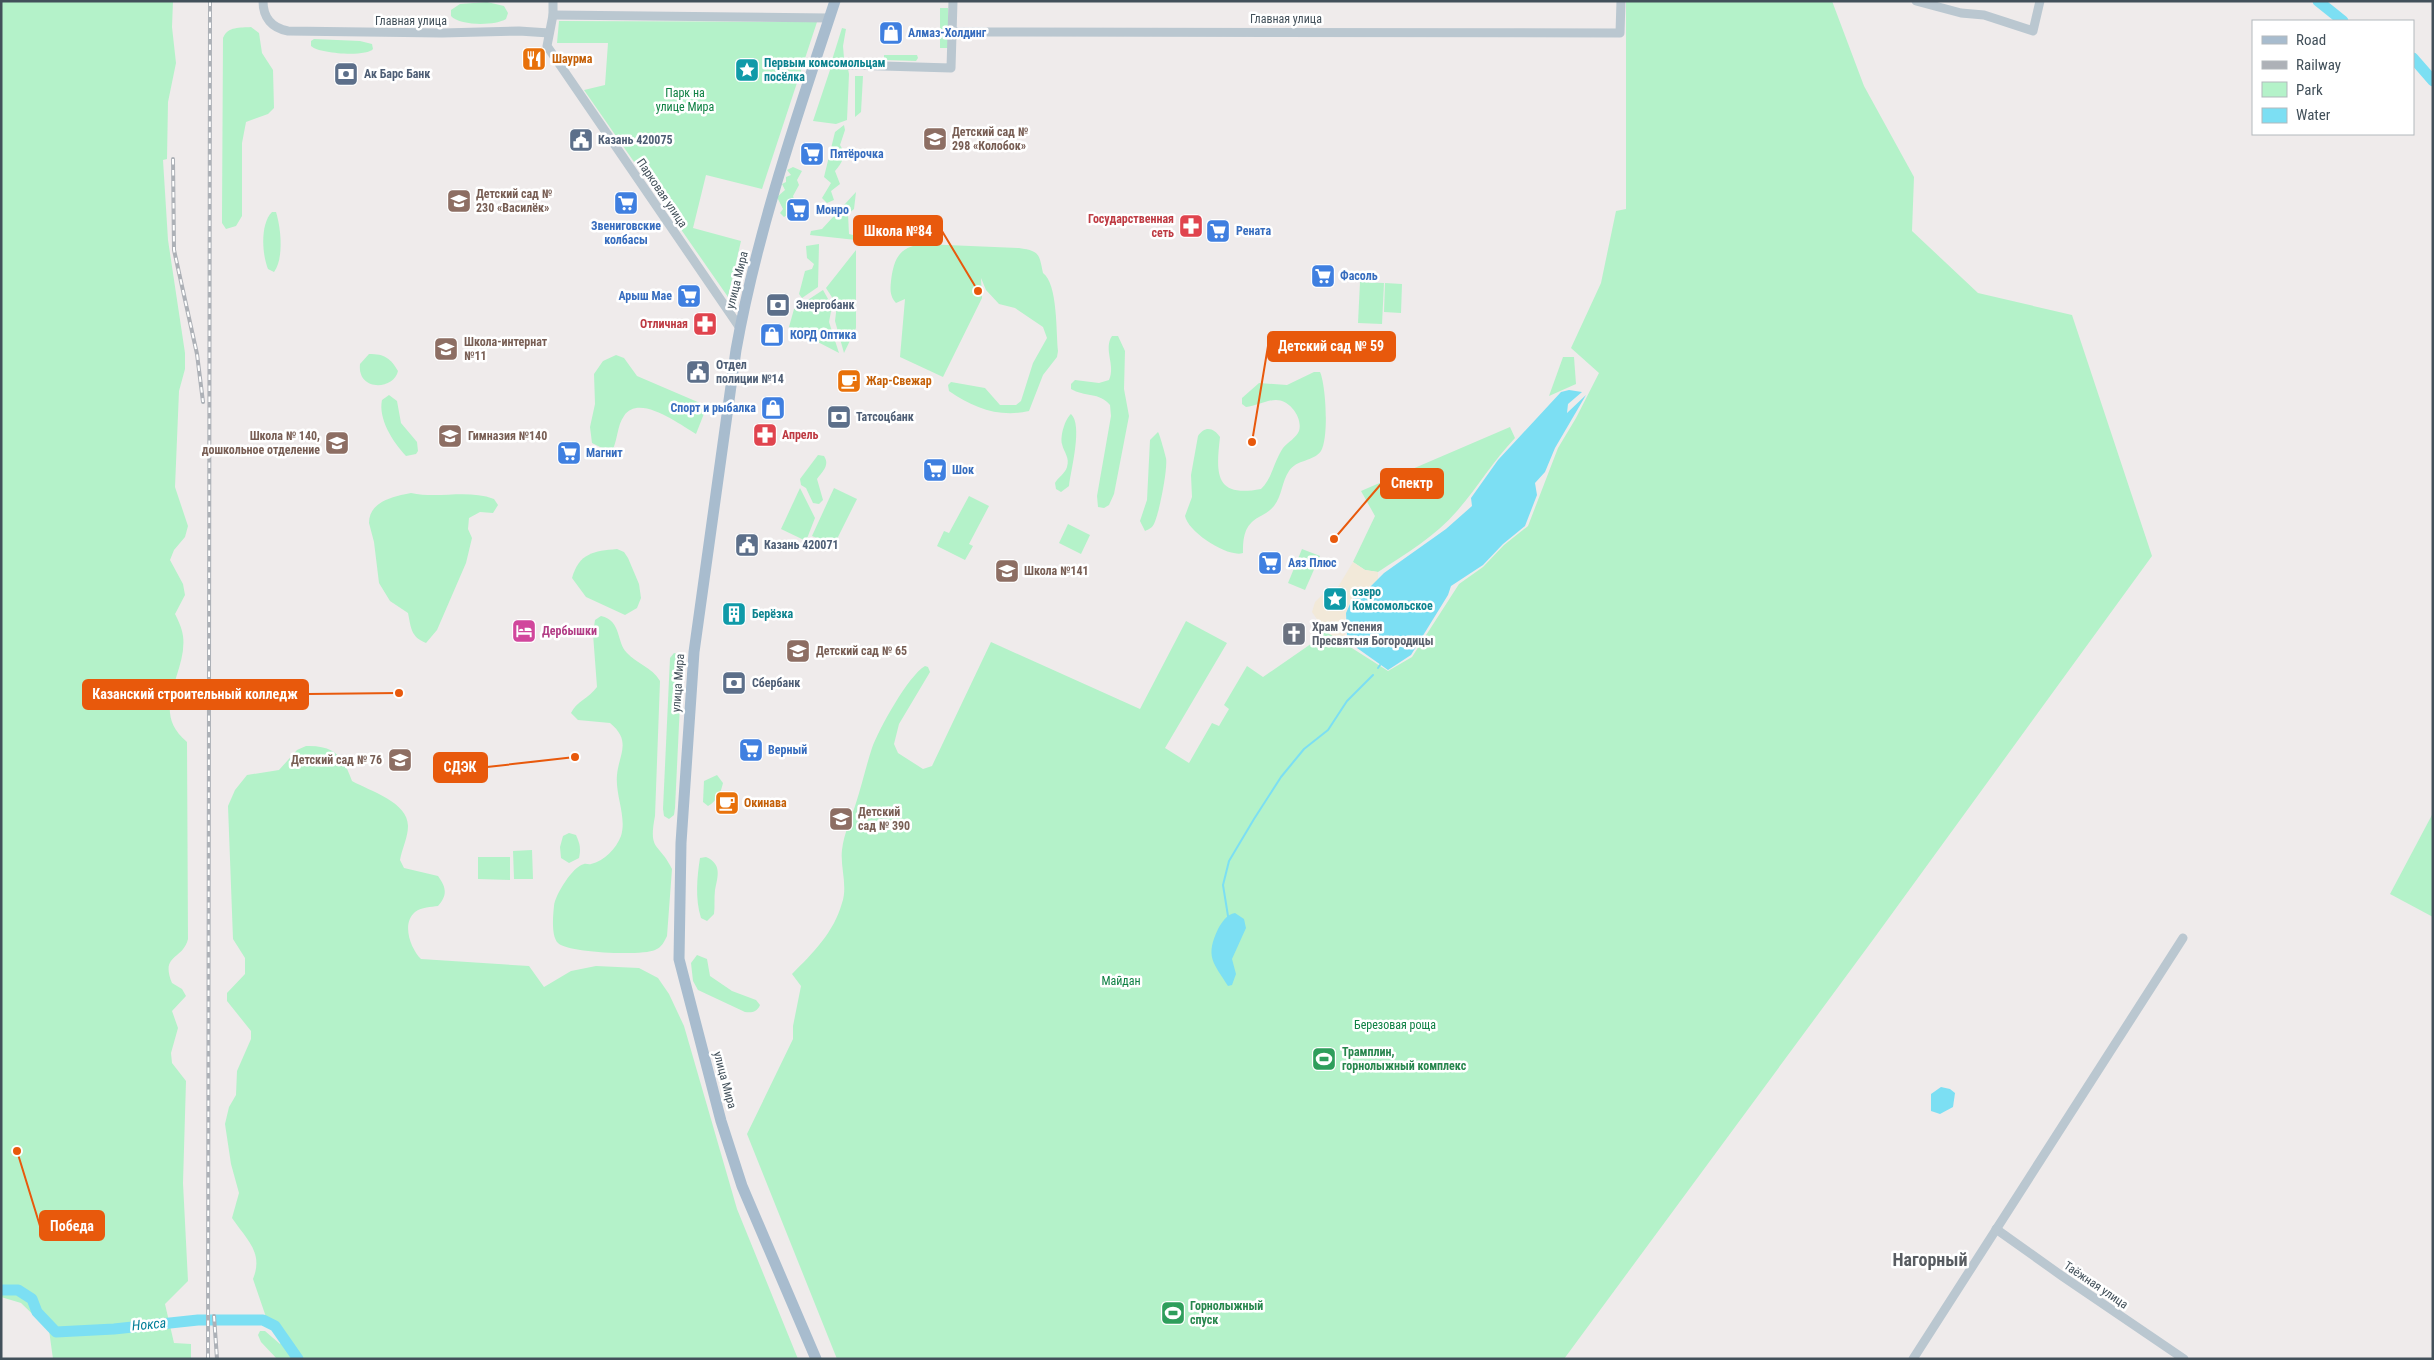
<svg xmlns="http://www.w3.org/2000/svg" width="2434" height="1360" viewBox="0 0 2434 1360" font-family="'Roboto Condensed',sans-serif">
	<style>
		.green { fill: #b4f2c9 }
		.sand { fill: #f2e9d9 }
		.water { fill: #7cdff3 }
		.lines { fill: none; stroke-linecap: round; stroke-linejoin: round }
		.stream { stroke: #7cdff3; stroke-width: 2 }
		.river { stroke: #7cdff3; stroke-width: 11 }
		.minor { stroke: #bac7d0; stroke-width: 9 }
		.major { stroke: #a8bcce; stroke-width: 11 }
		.rail-casing { stroke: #adb1b7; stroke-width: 4 }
		.rail { stroke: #fff; stroke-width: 2; stroke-dasharray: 5.5; stroke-linecap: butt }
		.labels { text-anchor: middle; stroke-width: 5; stroke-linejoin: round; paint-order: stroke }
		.street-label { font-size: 12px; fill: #42505a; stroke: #fff }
		.shop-label { font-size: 12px; font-weight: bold; fill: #366cbe; stroke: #fff; text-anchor: start }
		.food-label { font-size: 12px; font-weight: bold; fill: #c56008; stroke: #fff; text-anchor: start }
		.culture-label { font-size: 12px; font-weight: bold; fill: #0d838f; stroke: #fff; text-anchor: start }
		.service-label { font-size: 12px; font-weight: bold; fill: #4e5e75; stroke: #fff; text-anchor: start }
		.park-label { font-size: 12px; fill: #0e8043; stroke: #fff }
		.education-label { font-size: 12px; font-weight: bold; fill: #785e54; stroke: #fff; text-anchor: start }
		.health-label { font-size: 12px; font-weight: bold; fill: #be3a42; stroke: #fff; text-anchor: end }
		.worship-label { font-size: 12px; font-weight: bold; fill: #5b616d; stroke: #fff; text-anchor: start }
		.hotel-label { font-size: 12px; font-weight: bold; fill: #b23c85; stroke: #fff; text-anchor: start }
		.leisure-label { font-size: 12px; font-weight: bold; fill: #27864d; stroke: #fff; text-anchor: start }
		.water-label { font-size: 14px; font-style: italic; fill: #037e98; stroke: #fff }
		.district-label { font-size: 18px; font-weight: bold; fill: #585c61; stroke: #fff }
		.leader { fill: none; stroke: #e8590c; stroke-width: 2 }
		.callout-dot { fill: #e8590c; stroke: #fff; stroke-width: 2 }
		.callout { fill: #e8590c; stroke: #e8590c; stroke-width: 2 }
		.callout-label { font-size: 14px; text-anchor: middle; font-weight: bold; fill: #fff }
	</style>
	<rect width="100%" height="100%" fill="#efebeb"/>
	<g class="green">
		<path d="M 1,1 L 173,1 L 172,27 L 176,63 L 168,102 L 167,159 L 163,160 L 168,240 L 185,353 L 185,369 L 179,391 L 175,487 L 188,526 L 185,537 L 174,550 L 170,560 L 183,584 L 185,595 L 175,614 C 178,620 182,628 183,636 C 188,673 148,710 187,742 L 188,939 C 183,960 160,954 172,983 L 182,989 L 186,996 L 172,1011 L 178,1028 L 171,1053 L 172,1063 L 186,1081 L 183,1183 L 188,1281 L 165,1304 L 174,1343 L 191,1344 L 191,1359 L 53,1359 L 49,1330 L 21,1303 L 1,1297 Z"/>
		<path d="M 1626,1 L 1832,1 L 1864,86 L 1914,177 L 1912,231 L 1978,293 L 2072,315 L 2152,556 L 1875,937 L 1564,1359 L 837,1359 L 747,1134 L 793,1039 L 793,1026 L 801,986 L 792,974 C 813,953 834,932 842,903 C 848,886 840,867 842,850 C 844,833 851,819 856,803 C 862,785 866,766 872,748 C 879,729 908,676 925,666 L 928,667 L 930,672 L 899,724 L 894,744 L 898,753 L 923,769 L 932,766 L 991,642 L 1140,709 L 1186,621 L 1227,643 L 1165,748 L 1189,763 L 1212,723 L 1219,726 L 1229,709 L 1224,705 L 1247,666 L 1263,677 L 1318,639 L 1322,629 L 1388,671 L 1412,657 L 1459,584 L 1483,567 L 1504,545 L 1528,526 L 1558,448 L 1576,418 L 1599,373 L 1571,348 L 1601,283 L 1616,211 L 1626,209 Z"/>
		<path d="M 487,2 L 504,6 L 508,13 L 506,19 C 495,26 460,26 451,16 L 451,10 L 460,4 Z"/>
		<rect x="940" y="8" width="8" height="40"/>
		<path d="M 559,21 L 817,22 L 762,189 L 706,175 L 693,228 L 741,241 L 728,297 L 584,90 L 605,85 L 608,43 L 557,43 Z"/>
		<path d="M 251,27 L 259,33 L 262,53 L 273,70 L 274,108 L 268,114 L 246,122 L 242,143 L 242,216 L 236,226 L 226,229 L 222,223 L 222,214 L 223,38 C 228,26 240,28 251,27 Z"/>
		<path d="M 842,28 L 846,29 L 843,46 L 844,58 L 832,60 Z"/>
		<path d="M 314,39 L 360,41 L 372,44 L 373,49 C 367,57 319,54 311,46 L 311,41 Z"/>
		<path d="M 884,55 L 917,55 L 918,58 L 916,61 L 884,60 Z"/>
		<path d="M 831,67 L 848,69 L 849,74 L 847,120 L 836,124 L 813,121 Z"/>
		<path d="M 855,76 L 863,76 L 861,112 L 855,117 Z"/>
		<path d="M 844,125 L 845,130 L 840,145 C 847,155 842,163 835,171 L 840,184 L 831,191 L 834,200 L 827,203 L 822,198 L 831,183 L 824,177 L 835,132 Z"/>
		<path d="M 793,167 L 802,171 L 797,180 L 799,185 L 793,196 L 795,202 L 791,212 L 784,217 L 780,213 L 783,209 L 777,197 L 785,190 L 782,184 L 786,182 L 786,177 L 791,175 L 787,170 Z"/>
		<path d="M 856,192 L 854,209 L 848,214 L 849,234 L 857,236 L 856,240 L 810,235 L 811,231 L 822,229 Z"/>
		<path d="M 272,212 L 276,212 C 281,228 284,259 274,272 L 268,269 C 262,254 260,224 272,212 Z"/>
		<path d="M 819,244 L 818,287 L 802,298 L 799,294 L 805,271 L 812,269 L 814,264 L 807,258 L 806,246 Z"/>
		<path d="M 923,244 L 1019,248 C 1040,251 1039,254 1043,273 C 1058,284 1056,333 1058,351 L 1057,357 L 1043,375 L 1029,411 C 1000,418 973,408 949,391 L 948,385 L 951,382 L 985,388 L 1000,405 L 1016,405 L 1021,401 L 1033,363 L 1047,338 L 1043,327 L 1015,308 L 999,304 L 986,290 L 981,278 L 982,298 L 943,377 L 900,357 L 905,299 L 896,303 C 890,296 890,290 891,281 C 894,258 899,247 923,244 Z"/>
		<path d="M 856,250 L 856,328 L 844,353 L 835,321 L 837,305 L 826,288 Z"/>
		<path d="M 1360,282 L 1384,283 L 1382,324 L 1358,323 Z"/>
		<path d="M 1385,283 L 1402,284 L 1401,313 L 1384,312 Z"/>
		<path d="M 823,290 L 832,306 L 829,322 L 839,353 L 789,327 L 794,309 Z"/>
		<path d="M 1112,336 L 1118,336 L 1125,351 L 1124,389 L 1129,416 L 1114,494 L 1109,505 L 1104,508 L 1098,507 L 1097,496 L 1111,416 L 1110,405 C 1100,392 1084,397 1071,389 L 1071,384 L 1075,380 L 1099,383 L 1109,380 C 1116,366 1103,349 1112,336 Z"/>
		<path d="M 369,354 C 385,354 390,358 398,371 C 394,390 357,392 360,364 Z"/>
		<path d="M 616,355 L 624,358 L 637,376 L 707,406 L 696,434 C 680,425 639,393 624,416 C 617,426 618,438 613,449 L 606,450 L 592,443 L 590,427 L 595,404 L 594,374 L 603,361 Z"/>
		<path d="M 1563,357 L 1574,357 L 1576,384 L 1549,396 Z"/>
		<path d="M 1314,372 L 1320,372 C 1326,385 1329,438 1321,451 C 1313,462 1297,459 1289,471 C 1282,481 1282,496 1274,506 C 1270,511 1265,514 1259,517 C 1244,525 1243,538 1243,553 C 1228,558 1188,532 1185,516 L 1192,497 L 1191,475 L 1198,436 C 1205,425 1214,428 1220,437 C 1216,473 1214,498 1261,489 C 1272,479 1274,461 1283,448 C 1288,442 1296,438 1299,431 C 1303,418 1290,400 1276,400 C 1267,400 1256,406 1246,407 L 1242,404 L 1242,398 L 1259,383 L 1287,385 Z"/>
		<path d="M 389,395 L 397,401 L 401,423 L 417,442 L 418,451 L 416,454 L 406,456 C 393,442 378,419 382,400 Z"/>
		<path d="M 1071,414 C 1083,425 1071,469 1069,486 L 1061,492 L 1056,489 L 1055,483 C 1058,477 1065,474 1067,467 C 1070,457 1064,453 1062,444 C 1060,436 1065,419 1071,414 Z"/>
		<path d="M 1510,427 L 1515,438 C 1493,461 1478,487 1457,511 C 1436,536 1405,554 1378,572 L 1365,570 L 1353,562 L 1375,516 L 1361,491 Z"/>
		<path d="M 1158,432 C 1160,435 1165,454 1166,458 C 1168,469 1159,514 1154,524 C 1152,528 1149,529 1145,531 L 1140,521 L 1147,500 L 1150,440 Z"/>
		<path d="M 818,455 L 824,456 C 830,465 823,471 817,479 L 823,500 L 819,504 L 813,503 L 806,488 L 801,485 L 800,479 Z"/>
		<path d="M 800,488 L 815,518 L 806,541 L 781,529 Z"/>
		<path d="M 834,488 L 857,499 L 834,545 L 812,536 Z"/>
		<path d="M 411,493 C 439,499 467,489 494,499 L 498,505 L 493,513 L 480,512 L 469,518 L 468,529 L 472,538 L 466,563 L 437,630 L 426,643 C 411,637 411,628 408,613 L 390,601 L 379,583 L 374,542 L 369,523 C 369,501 395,496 411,493 Z"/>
		<path d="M 969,496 L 989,506 L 969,544 L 973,546 L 965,560 L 937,546 L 944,531 L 949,533 Z"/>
		<path d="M 1068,524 L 1090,535 L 1081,554 L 1059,543 Z"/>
		<path d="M 617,549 L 624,552 L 628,558 L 639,584 L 641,598 L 637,608 L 625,615 L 586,597 L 572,578 C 579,553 594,551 617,549 Z"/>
		<path d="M 1302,549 L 1320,556 L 1305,590 L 1288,583 Z"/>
		<path d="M 601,616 C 622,621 616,642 627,653 C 637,664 652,667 660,681 L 655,816 C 648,852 659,842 672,869 L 667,936 C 664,942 662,947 655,950 C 642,956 567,953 558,943 C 551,936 553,916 554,906 C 555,895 573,866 584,864 C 586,863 589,865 591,864 C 604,861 616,849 621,836 C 627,817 615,795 617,775 C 619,754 632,741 610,723 L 578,720 L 571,713 C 576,702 589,698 597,687 L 593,634 L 595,620 Z"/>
		<path d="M 674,653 L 680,655 L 682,662 L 675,808 L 674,815 L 669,819 L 664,816 L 663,809 L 670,658 Z"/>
		<path d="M 306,746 C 335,745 343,757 352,781 C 370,791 408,802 408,826 C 408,837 402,849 400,860 L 404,868 L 438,876 C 446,887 448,895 438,906 C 431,907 422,907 415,912 C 401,924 411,949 421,959 L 529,966 L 544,987 L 571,971 L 596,966 L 639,968 L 658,978 L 669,994 L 684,1026 L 737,1209 L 798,1359 L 277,1359 L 261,1342 L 258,1335 L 260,1331 L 265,1331 L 280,1344 L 284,1336 L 280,1325 L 266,1317 L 253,1279 C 264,1252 246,1239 232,1218 L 239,1193 L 231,1164 L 225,1124 L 229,1107 L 236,1095 L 237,1071 L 251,1039 L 251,1031 L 227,1001 L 227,993 L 245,974 L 245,958 L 233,939 L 228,806 L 235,790 L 247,775 L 279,770 L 297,750 Z"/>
		<path d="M 717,775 L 723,783 C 721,792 717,801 708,806 L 703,802 L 704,781 Z"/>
		<path d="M 2433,813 L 2433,917 L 2390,894 Z"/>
		<path d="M 569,833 L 576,835 C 580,844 581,849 579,858 L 569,863 L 561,858 L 560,847 L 563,836 Z"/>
		<path d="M 532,850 L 533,879 L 514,879 L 513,851 Z"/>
		<path d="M 478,857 L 510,857 L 510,880 L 478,879 Z"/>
		<path d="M 706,857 C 722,864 718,876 715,890 C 714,898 715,907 714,914 L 707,921 L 701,918 C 695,899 697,877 700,858 Z"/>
		<path d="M 697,955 L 707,959 L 710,976 L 732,991 L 756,1000 L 760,1005 C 757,1012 752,1013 745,1012 L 698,990 L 693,981 L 691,963 Z"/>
	</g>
	<path class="sand" d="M 1353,562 L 1365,570 L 1378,572 L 1378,580 C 1366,591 1348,596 1346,614 C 1344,624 1348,632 1343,642 L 1325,631 L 1312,612 L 1315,602 L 1323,594 L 1330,595 L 1335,592 Z"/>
	<g class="water">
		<path d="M 1569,390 L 1582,392 L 1568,404 L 1567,413 L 1586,395 L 1555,448 L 1545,472 L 1535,483 L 1537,495 L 1525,526 L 1503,544 L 1483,565 L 1451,586 L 1448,595 L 1411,655 L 1388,670 L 1357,648 L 1347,635 L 1346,613 L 1350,604 L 1355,596 L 1369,588 L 1384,573 L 1446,529 L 1472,506 L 1471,498 L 1498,460 L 1561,392 Z"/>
		<path d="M 1235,913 L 1244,919 L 1246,928 L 1232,959 L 1236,974 L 1232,985 L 1228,986 C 1213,962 1205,957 1218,929 C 1222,922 1227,914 1235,913 Z"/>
		<path d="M 1941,1087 L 1950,1089 L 1955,1093 L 1953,1107 L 1940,1114 L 1931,1111 L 1931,1094 Z"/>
	</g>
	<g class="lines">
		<g class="stream">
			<path d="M 1378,668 L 1380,665"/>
			<path d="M 1228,916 L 1223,885 L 1229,861 L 1254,819 L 1281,777 L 1304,749 L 1328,730 L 1347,701 L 1373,675"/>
		</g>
		<g class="river">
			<path d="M 2318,1 L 2343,21"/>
			<path d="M 2413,58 L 2433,81"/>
			<path d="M 1,1290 L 18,1290 L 32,1299 L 37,1312 L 56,1332 L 114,1329 L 198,1320 L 263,1320 L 275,1326 L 298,1359"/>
		</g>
		<g class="minor">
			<path d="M 263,1 C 263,18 272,28 288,31 L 442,33 L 519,31 L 549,33"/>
			<path d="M 553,1 L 553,15 L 547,46 L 740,328"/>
			<path d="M 1916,1 L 1961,13 L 1984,15 L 2033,31 L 2040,1"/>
			<path d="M 553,15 L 829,18"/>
			<path d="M 952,32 L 1620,33 L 1621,1"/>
			<path d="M 815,64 L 951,68 L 953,1"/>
			<path d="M 1996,1229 L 2062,1276 L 2184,1359"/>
			<path d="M 1913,1359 L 2183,938"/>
		</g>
		<path class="major" d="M 816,1359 L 742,1186 L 721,1121 L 679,959 L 681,843 L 694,652 L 736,350 C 757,232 797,116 835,1"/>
		<defs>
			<g id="rail">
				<path d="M 173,159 L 174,250 L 197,354 L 203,402"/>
				<path d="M 214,1316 L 217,1359"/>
				<path d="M 208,1359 L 210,1"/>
			</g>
		</defs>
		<use href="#rail" class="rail-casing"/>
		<use href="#rail" class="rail"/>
	</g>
	<defs>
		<symbol id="shop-square" viewBox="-11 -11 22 22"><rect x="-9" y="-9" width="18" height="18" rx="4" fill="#3f7fe0" stroke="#fff"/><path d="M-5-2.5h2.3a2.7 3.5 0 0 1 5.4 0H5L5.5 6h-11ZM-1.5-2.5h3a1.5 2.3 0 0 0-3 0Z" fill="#fff"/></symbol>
		<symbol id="restaurant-square" viewBox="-11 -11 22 22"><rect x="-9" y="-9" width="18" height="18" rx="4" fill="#e8710a" stroke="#fff"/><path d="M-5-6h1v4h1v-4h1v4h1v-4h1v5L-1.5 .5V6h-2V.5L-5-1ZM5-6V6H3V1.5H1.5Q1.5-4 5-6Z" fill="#fff"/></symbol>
		<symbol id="sight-square" viewBox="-11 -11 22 22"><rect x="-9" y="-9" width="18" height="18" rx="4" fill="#0f9aa8" stroke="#fff"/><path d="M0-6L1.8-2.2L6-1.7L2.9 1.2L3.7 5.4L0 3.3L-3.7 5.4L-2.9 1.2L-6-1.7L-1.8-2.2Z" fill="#fff"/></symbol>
		<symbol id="bank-square" viewBox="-11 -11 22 22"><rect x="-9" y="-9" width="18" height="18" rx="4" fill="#5c6f8a" stroke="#fff"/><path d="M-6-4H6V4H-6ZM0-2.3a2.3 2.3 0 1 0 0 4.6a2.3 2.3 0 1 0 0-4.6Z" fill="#fff"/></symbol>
		<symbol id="school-square" viewBox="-11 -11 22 22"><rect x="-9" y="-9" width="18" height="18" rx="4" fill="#8d6e63" stroke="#fff"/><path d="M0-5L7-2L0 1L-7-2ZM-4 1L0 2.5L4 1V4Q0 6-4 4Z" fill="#fff"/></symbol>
		<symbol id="civic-square" viewBox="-11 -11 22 22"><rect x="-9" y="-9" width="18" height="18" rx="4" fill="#5c6f8a" stroke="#fff"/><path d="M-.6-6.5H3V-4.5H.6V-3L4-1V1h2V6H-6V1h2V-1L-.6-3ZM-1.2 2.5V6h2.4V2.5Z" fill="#fff"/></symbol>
		<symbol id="supermarket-square" viewBox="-11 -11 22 22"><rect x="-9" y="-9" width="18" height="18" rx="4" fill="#3f7fe0" stroke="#fff"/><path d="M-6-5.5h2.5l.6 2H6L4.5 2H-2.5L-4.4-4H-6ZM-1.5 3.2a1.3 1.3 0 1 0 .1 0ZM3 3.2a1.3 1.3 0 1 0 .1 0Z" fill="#fff"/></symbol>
		<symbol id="pharmacy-square" viewBox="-11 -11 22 22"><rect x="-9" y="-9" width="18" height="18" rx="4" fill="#e0444e" stroke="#fff"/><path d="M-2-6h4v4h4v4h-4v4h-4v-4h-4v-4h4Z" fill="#fff"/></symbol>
		<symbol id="cafe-square" viewBox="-11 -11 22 22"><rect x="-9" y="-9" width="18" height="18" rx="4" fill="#e8710a" stroke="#fff"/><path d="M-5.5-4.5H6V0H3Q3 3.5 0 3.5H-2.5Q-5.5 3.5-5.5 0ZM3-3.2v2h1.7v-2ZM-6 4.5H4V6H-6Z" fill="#fff"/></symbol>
		<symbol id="building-square" viewBox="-11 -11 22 22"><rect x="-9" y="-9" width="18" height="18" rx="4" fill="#0f9aa8" stroke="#fff"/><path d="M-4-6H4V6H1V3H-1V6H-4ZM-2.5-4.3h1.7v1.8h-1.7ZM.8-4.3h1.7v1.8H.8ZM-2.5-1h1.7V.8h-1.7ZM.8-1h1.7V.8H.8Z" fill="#fff"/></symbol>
		<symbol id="hotel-square" viewBox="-11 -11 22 22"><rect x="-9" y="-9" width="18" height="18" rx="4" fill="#d1479c" stroke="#fff"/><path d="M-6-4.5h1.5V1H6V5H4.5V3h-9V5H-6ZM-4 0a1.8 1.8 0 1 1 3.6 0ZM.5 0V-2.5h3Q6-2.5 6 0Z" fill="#fff"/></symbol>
		<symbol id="church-square" viewBox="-11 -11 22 22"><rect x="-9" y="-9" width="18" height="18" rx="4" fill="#6b7280" stroke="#fff"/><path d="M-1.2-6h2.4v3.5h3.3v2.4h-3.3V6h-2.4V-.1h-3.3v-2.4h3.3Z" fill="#fff"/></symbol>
		<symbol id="stadium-square" viewBox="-11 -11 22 22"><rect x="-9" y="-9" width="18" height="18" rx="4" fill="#2e9e5b" stroke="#fff"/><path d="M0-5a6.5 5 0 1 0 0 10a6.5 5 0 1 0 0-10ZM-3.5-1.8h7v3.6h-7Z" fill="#fff"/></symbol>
	</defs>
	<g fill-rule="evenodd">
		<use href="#shop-square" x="877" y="19" width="28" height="28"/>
		<use href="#restaurant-square" x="520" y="45" width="28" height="28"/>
		<use href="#sight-square" x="733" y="56" width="28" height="28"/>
		<use href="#bank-square" x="332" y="60" width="28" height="28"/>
		<use href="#school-square" x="921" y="125" width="28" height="28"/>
		<use href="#civic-square" x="567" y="126" width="28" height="28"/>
		<use href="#supermarket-square" x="798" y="140" width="28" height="28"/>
		<use href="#school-square" x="445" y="187" width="28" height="28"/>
		<use href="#supermarket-square" x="612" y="189" width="28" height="28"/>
		<use href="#supermarket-square" x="784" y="196" width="28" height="28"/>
		<use href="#pharmacy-square" x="1177" y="212" width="28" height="28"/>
		<use href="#supermarket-square" x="1204" y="217" width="28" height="28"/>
		<use href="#supermarket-square" x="1309" y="262" width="28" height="28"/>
		<use href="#supermarket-square" x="675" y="282" width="28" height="28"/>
		<use href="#bank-square" x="764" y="291" width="28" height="28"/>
		<use href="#pharmacy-square" x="691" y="310" width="28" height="28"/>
		<use href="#shop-square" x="758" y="321" width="28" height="28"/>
		<use href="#school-square" x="432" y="335" width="28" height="28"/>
		<use href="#civic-square" x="684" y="358" width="28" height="28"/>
		<use href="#cafe-square" x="835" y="367" width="28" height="28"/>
		<use href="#shop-square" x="759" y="394" width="28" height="28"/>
		<use href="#bank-square" x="825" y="403" width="28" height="28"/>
		<use href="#pharmacy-square" x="751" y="421" width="28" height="28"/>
		<use href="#school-square" x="436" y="422" width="28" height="28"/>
		<use href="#school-square" x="323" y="429" width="28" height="28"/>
		<use href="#supermarket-square" x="555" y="439" width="28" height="28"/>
		<use href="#supermarket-square" x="921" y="456" width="28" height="28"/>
		<use href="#civic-square" x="733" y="531" width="28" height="28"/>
		<use href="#supermarket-square" x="1256" y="549" width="28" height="28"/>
		<use href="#school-square" x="993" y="557" width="28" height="28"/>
		<use href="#sight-square" x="1321" y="585" width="28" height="28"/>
		<use href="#building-square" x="720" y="600" width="28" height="28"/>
		<use href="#hotel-square" x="510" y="617" width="28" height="28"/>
		<use href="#church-square" x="1280" y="620" width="28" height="28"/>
		<use href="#school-square" x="784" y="637" width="28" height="28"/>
		<use href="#bank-square" x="720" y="669" width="28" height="28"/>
		<use href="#supermarket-square" x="737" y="736" width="28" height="28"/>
		<use href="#school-square" x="386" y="746" width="28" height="28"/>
		<use href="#cafe-square" x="713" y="789" width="28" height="28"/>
		<use href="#school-square" x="827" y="805" width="28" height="28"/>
		<use href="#stadium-square" x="1310" y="1045" width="28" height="28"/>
		<use href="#stadium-square" x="1159" y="1299" width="28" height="28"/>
	</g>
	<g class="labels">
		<g class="street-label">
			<text x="1286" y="23">Главная улица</text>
			<text x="411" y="25">Главная улица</text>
			<text transform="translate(662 193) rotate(56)" y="4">Парковая улица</text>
			<text transform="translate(737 280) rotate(-76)" y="4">улица Мира</text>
			<text transform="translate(678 683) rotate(-86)" y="4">улица Мира</text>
			<text transform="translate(725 1080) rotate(75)" y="4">улица Мира</text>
			<text transform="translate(2096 1285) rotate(34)" y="4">Таёжная улица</text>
		</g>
		<g class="shop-label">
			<text x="908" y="37">Алмаз-Холдинг</text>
			<text x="830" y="158">Пятёрочка</text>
			<text x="816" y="214">Монро</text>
			<text x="626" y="230" text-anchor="middle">Звениговские<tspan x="626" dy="14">колбасы</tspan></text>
			<text x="1236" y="235">Рената</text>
			<text x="1340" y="280">Фасоль</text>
			<text x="672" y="300" text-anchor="end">Арыш Мае</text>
			<text x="790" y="339">КОРД Оптика</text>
			<text x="756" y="412" text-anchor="end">Спорт и рыбалка</text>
			<text x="586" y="457">Магнит</text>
			<text x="952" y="474">Шок</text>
			<text x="1288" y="567">Аяз Плюс</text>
			<text x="768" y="754">Верный</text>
		</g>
		<g class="food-label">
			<text x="552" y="63">Шаурма</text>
			<text x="866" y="385">Жар-Свежар</text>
			<text x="744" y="807">Окинава</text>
		</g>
		<g class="culture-label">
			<text x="764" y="67">Первым комсомольцам<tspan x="764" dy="14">посёлка</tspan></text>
			<text x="1352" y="596">озеро<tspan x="1352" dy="14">Комсомольское</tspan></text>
			<text x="752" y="618">Берёзка</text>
		</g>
		<g class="service-label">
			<text x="364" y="78">Ак Барс Банк</text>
			<text x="598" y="144">Казань 420075</text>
			<text x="796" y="309">Энергобанк</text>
			<text x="716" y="369">Отдел<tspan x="716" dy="14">полиции №14</tspan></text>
			<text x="856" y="421">Татсоцбанк</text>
			<text x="764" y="549">Казань 420071</text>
			<text x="752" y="687">Сбербанк</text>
		</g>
		<g class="park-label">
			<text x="685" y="97">Парк на<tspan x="685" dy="14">улице Мира</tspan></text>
			<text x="1121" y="985">Майдан</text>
			<text x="1395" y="1029">Березовая роща</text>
		</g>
		<g class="education-label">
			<text x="952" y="136">Детский сад №<tspan x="952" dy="14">298 «Колобок»</tspan></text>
			<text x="476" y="198">Детский сад №<tspan x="476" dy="14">230 «Василёк»</tspan></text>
			<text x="464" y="346">Школа-интернат<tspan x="464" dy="14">№11</tspan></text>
			<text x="320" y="440" text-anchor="end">Школа № 140,<tspan x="320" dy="14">дошкольное отделение</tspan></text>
			<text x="468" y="440">Гимназия №140</text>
			<text x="1024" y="575">Школа №141</text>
			<text x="816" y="655">Детский сад № 65</text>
			<text x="382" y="764" text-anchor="end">Детский сад № 76</text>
			<text x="858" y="816">Детский<tspan x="858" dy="14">сад № 390</tspan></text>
		</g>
		<g class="health-label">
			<text x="1174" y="223">Государственная<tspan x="1174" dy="14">сеть</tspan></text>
			<text x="688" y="328">Отличная</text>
			<text x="782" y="439" text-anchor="start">Апрель</text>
		</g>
		<g class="worship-label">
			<text x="1312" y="631">Храм Успения<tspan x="1312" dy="14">Пресвятыя Богородицы</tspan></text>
		</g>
		<g class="hotel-label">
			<text x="542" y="635">Дербышки</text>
		</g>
		<g class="leisure-label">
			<text x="1342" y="1056">Трамплин,<tspan x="1342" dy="14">горнолыжный комплекс</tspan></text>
			<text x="1190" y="1310">Горнолыжный<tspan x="1190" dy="14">спуск</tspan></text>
		</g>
		<g class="water-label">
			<text transform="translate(149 1324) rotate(-5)" y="5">Нокса</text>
		</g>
		<g class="district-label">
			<text x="1930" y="1266">Нагорный</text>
		</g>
	</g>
	<path class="leader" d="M978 291L942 231M1252 442L1268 346M1334 539L1381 484M399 693L308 694M575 757L487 767M17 1151L40 1226"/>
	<g class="callout-dot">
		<circle cx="978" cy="291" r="5"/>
		<circle cx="1252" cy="442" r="5"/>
		<circle cx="1334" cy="539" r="5"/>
		<circle cx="399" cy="693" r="5"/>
		<circle cx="575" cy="757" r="5"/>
		<circle cx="17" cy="1151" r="5"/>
	</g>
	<g class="callout">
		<rect x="854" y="216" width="88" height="29" rx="5"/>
		<rect x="1268" y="332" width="127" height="29" rx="5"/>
		<rect x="1381" y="469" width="62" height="29" rx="5"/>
		<rect x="83" y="680" width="225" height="29" rx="5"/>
		<rect x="434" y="753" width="53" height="29" rx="5"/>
		<rect x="40" y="1211" width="64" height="29" rx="5"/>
	</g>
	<g class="callout-label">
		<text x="898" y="236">Школа №84</text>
		<text x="1331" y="351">Детский сад № 59</text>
		<text x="1412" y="488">Спектр</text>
		<text x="195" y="699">Казанский строительный колледж</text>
		<text x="460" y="772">СДЭК</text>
		<text x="72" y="1231">Победа</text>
	</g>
	<rect width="2434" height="1360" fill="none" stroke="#42505a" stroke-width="5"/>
	<rect x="2252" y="20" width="162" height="115" fill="#ffffff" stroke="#b3b9bd"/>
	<rect x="2262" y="36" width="25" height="8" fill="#a8bcce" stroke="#b3b9bd"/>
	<text x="2296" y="45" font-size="15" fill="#42505a">Road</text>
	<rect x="2262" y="61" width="25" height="8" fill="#adb1b7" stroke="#b3b9bd"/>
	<text x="2296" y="70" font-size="15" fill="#42505a">Railway</text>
	<rect x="2262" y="82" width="25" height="15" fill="#b4f2c9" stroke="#b3b9bd"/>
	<text x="2296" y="95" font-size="15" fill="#42505a">Park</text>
	<rect x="2262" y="108" width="25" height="15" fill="#7cdff3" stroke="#b3b9bd"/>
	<text x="2296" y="120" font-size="15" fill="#42505a">Water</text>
</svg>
